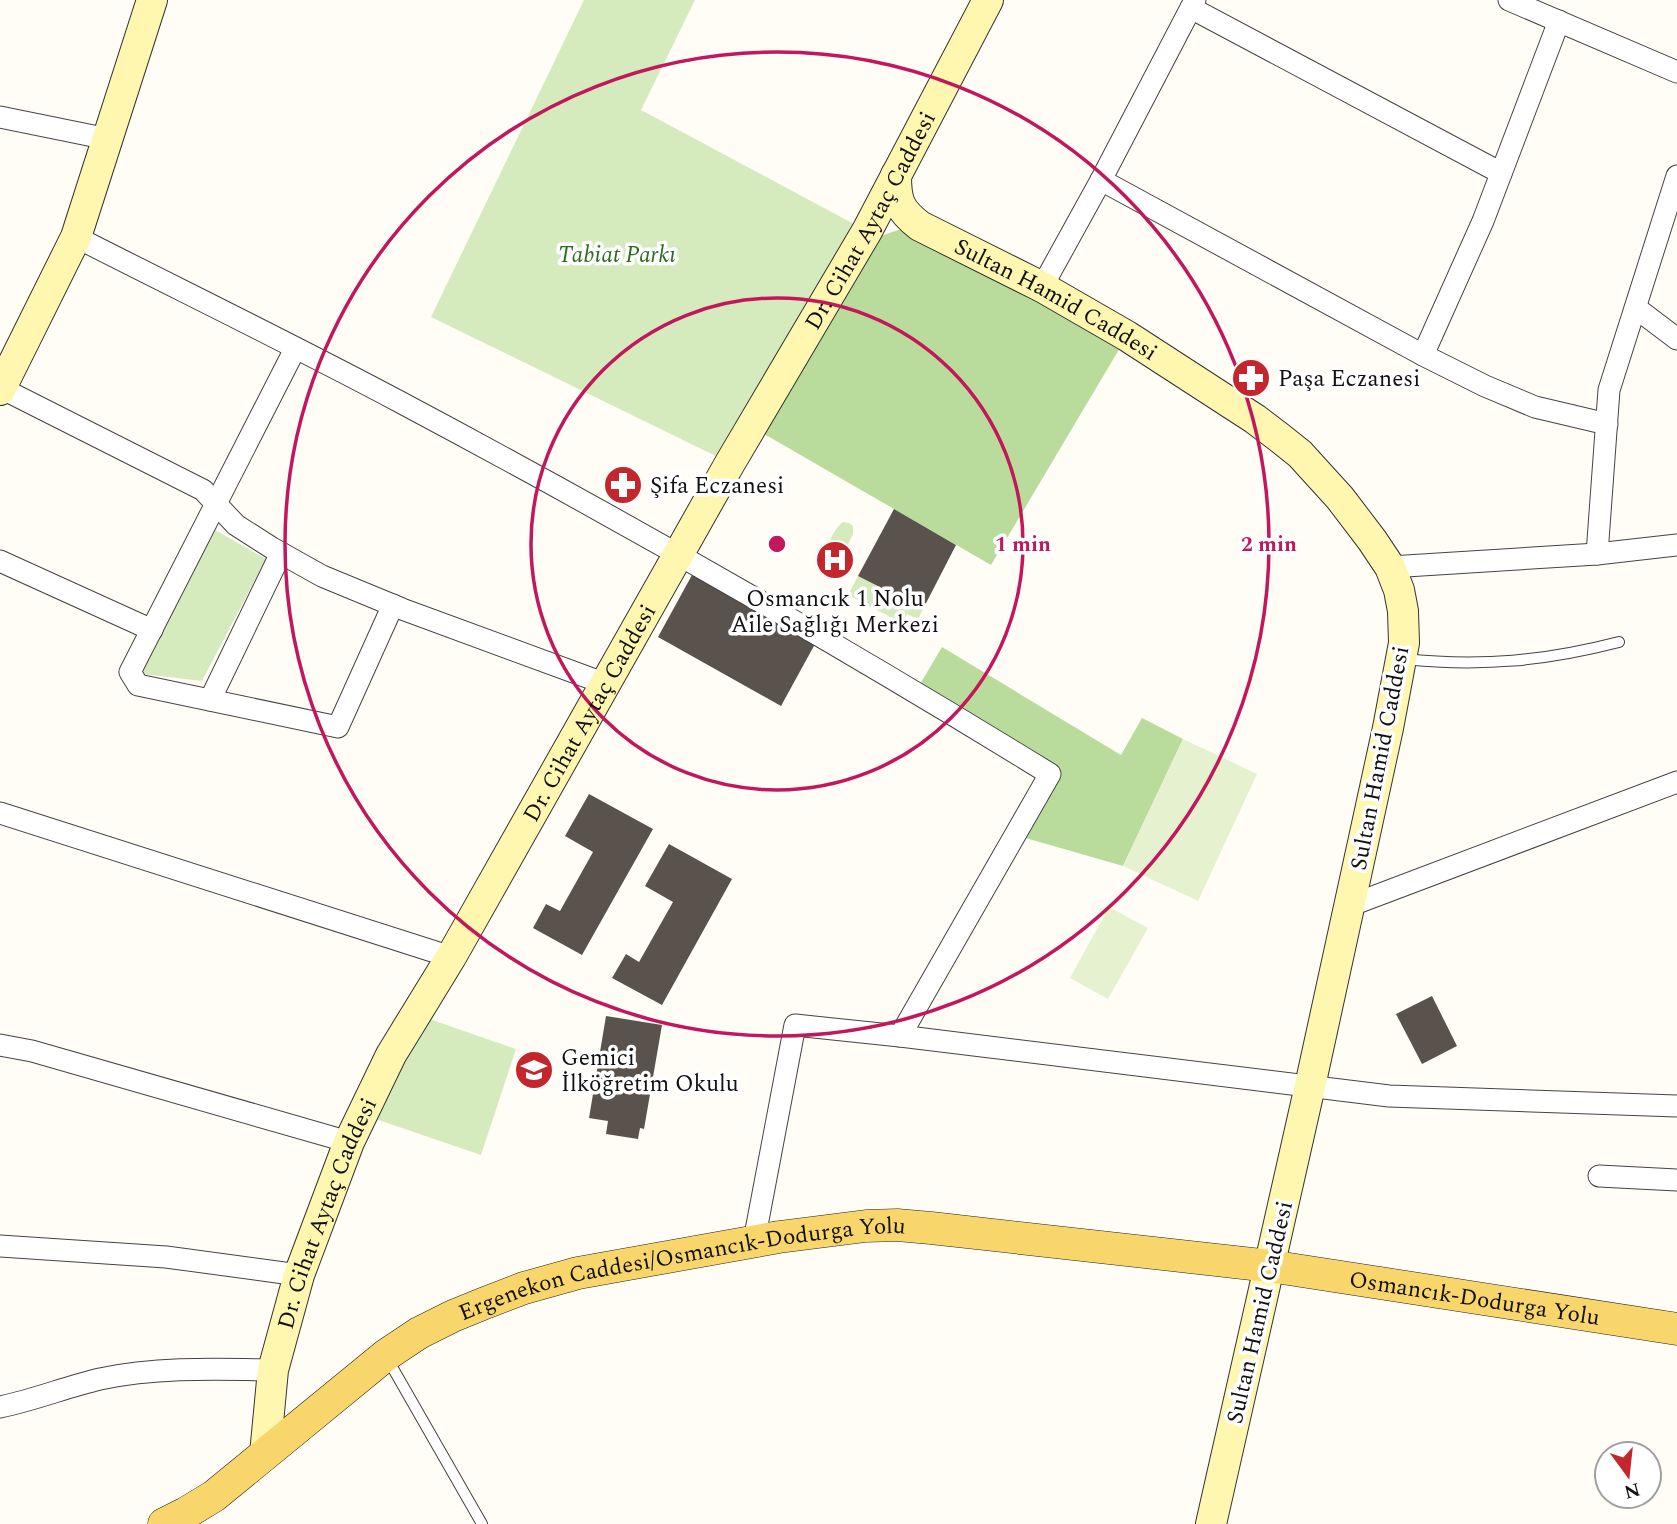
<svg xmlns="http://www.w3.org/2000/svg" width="1677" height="1524" viewBox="0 0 1677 1524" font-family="Spectral,serif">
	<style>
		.green { fill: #d5ebbd }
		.forest { fill: #b9dc9c }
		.pitch { fill: #e6f2cf }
		.building { fill: #5a524d }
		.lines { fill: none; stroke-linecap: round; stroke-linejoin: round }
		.lane-casing { stroke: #444; stroke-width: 12 }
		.street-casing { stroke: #444; stroke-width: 23 }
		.secondary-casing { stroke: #333; stroke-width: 32 }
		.primary-casing { stroke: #222; stroke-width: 33 }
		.lane { stroke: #fff; stroke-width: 10 }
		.street { stroke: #fff; stroke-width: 21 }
		.secondary { stroke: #fff6b0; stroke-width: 30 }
		.primary { stroke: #f9d66b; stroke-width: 32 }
		.ring { fill: none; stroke: #c2185b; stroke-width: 3.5 }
		.labels { text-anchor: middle; stroke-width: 7; stroke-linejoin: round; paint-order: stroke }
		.street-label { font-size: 23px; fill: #111; stroke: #fff }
		.park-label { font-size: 23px; font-style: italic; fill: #2f6b1f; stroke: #fff }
		.poi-label { font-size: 23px; fill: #111; stroke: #fff; text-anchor: start }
		.centre { fill: #c2185b; stroke: #fff; stroke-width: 3.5 }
		.ring-label { font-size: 21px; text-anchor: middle; font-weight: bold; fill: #c2185b; stroke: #fff; stroke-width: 7; stroke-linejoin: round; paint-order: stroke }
	</style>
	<rect width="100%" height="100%" fill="#fffdf5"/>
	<g class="green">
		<path d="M 584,0 L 695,0 L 641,110 L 867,231 L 730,463 L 431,317 Z"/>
		<path d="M 843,522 L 849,523 L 853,526 L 853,534 L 844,553 L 839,556 L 834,556 L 828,550 C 828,541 836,527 843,522 Z"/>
		<path d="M 215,530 L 266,559 L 202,681 L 143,674 L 142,668 Z"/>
		<path d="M 858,576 L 923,609 L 918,619 L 907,614 L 902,623 L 848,595 Z"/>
		<path d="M 415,1014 L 516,1049 L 481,1155 L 361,1114 Z"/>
	</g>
	<g class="forest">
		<path d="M 920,226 L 1127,336 L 991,565 L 752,427 L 875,238 L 898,230 Z"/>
		<path d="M 942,647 L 1121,755 L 1142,718 L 1183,739 L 1123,866 L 1015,835 L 1050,773 L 916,691 Z"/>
	</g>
	<g class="pitch">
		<path d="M 1183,739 L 1257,774 L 1198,901 L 1123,866 Z"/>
		<path d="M 1109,907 L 1148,928 L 1108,999 L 1070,978 Z"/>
	</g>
	<g class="building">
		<path d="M 894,509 L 956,545 L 923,609 L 858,576 Z"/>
		<path d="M 692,575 L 815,644 L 781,706 L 658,637 Z"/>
		<path d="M 589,794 L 653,829 L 582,955 L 533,928 L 546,904 L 560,911 L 593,852 L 565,836 Z"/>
		<path d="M 669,844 L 732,879 L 662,1005 L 612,978 L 626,954 L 639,962 L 673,902 L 645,886 Z"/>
		<path d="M 1432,996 L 1457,1046 L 1422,1064 L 1396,1014 Z"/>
		<path d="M 606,1016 L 662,1025 L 644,1129 L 640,1128 L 638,1139 L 606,1134 L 608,1121 L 589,1118 Z"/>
	</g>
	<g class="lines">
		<defs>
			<g id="lane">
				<path d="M 1404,659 C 1481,667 1545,661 1619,642"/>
				<path d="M 387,1358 L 482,1524"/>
			</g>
			<g id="street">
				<path d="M 1509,0 L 1677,72"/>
				<path d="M 1191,8 L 1501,173"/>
				<path d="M 0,117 L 108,139"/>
				<path d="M 1101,180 L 1423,355 L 1485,386 L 1535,407 L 1607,424"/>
				<path d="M 76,237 C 184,292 293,345 400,402 C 620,519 837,643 1050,774 L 900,1036"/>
				<path d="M 1042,287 L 1101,180 L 1195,0"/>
				<path d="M 1636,308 L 1677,339"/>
				<path d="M 295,349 L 130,672 L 138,685 L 338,727 L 393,605"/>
				<path d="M 1423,355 L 1483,221 L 1559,21"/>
				<path d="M 1,388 L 203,490 L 236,525 L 272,548 L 322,576 L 402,609 L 606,684"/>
				<path d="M 1597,554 L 1609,390 L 1677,176"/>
				<path d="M 0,561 L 152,630"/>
				<path d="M 1390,567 L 1597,554 L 1677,545"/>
				<path d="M 210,700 L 281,553"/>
				<path d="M 0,813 L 451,957"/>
				<path d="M 1349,906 L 1677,782"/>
				<path d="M 0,1045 L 32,1051 L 349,1142"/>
				<path d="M 1599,1176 L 1677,1180"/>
				<path d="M 754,1241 L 795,1025 L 900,1036 L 1389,1096 L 1677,1106"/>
				<path d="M 0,1246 L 166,1257 L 299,1275"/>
				<path d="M 0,1407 C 34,1400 66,1387 100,1379 C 157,1367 214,1369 273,1370"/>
			</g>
			<g id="secondary">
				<path id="s1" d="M 896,175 C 896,201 899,210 920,226 L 1042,287 L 1127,336 L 1255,419 L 1280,438 L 1300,454 L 1340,498 L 1372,540 L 1390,567 L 1399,590 L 1403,611 L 1404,643 L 1388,728 L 1310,1086 L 1211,1524"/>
				<path d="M 0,390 L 76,237 L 152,0"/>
				<path id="s2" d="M 265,1454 L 273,1370 L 299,1275 L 349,1142 L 391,1055 L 451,957 L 730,463 L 867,231 L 988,0"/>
			</g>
			<g id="primary">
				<path id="s3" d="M 164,1524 L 186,1513 L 214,1496 L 386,1355 L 419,1333 L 453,1316 L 485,1303 L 524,1288 L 578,1273 L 779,1237 L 866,1226 L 897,1225 L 931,1228 L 1270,1266 L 1677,1329"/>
			</g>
		</defs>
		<use href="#lane" class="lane-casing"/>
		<use href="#street" class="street-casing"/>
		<use href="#secondary" class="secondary-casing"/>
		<use href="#primary" class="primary-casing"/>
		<use href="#lane" class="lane"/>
		<use href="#street" class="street"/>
		<use href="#secondary" class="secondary"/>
		<use href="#primary" class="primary"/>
	</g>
	<g class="ring">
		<circle cx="777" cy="544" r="246"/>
		<circle cx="777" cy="544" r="492"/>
	</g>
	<defs>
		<symbol id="pharmacy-disc" viewBox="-11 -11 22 22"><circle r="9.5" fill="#c4262e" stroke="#fff"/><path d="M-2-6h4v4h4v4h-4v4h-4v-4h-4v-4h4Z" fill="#fff"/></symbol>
		<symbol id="hospital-disc" viewBox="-11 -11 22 22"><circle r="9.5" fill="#c4262e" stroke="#fff"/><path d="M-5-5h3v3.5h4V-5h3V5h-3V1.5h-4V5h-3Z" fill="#fff"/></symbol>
		<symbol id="school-disc" viewBox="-11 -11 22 22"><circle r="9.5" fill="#c4262e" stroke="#fff"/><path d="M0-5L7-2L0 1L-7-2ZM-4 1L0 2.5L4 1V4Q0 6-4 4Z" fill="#fff"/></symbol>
	</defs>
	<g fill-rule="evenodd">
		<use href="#pharmacy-disc" x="1229" y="356" width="44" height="44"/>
		<use href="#pharmacy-disc" x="601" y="463" width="44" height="44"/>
		<use href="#hospital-disc" x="813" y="538" width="44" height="44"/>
		<use href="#school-disc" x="512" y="1048" width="44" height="44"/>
	</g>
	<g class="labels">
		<g class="street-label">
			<text dy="8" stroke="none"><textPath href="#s2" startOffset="1384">Dr. Cihat Aytaç Caddesi</textPath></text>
			<text dy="8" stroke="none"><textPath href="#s1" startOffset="214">Sultan Hamid Caddesi</textPath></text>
			<text dy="8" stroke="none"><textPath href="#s2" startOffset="817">Dr. Cihat Aytaç Caddesi</textPath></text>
			<text transform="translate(1379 758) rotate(-79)" y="8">Sultan Hamid Caddesi</text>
			<text dy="8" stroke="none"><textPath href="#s2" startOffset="250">Dr. Cihat Aytaç Caddesi</textPath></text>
			<text dy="8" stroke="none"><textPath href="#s3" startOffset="593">Ergenekon Caddesi/Osmancık-Dodurga Yolu</textPath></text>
			<text dy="8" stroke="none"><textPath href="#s3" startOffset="1395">Osmancık-Dodurga Yolu</textPath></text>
			<text transform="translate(1259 1312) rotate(-77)" y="8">Sultan Hamid Caddesi</text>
		</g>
		<g class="park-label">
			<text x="617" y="262">Tabiat Parkı</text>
		</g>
		<g class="poi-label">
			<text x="1278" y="386">Paşa Eczanesi</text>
			<text x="650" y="493">Şifa Eczanesi</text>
			<text x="835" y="606" text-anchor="middle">Osmancık 1 Nolu<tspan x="835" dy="26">Aile Sağlığı Merkezi</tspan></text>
			<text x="561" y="1065">Gemici<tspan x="561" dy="26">İlköğretim Okulu</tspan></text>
		</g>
	</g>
	<circle cx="777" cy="544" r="10" class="centre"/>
	<g class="ring-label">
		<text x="1023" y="551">1 min</text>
		<text x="1269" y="551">2 min</text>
	</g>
	<g transform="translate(1628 1475) rotate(165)"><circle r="33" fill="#ffffff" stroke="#a0a0a0" stroke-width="2"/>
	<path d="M0-5L12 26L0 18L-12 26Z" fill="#c4262e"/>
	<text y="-10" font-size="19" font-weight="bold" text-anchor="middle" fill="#111111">N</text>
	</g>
</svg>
